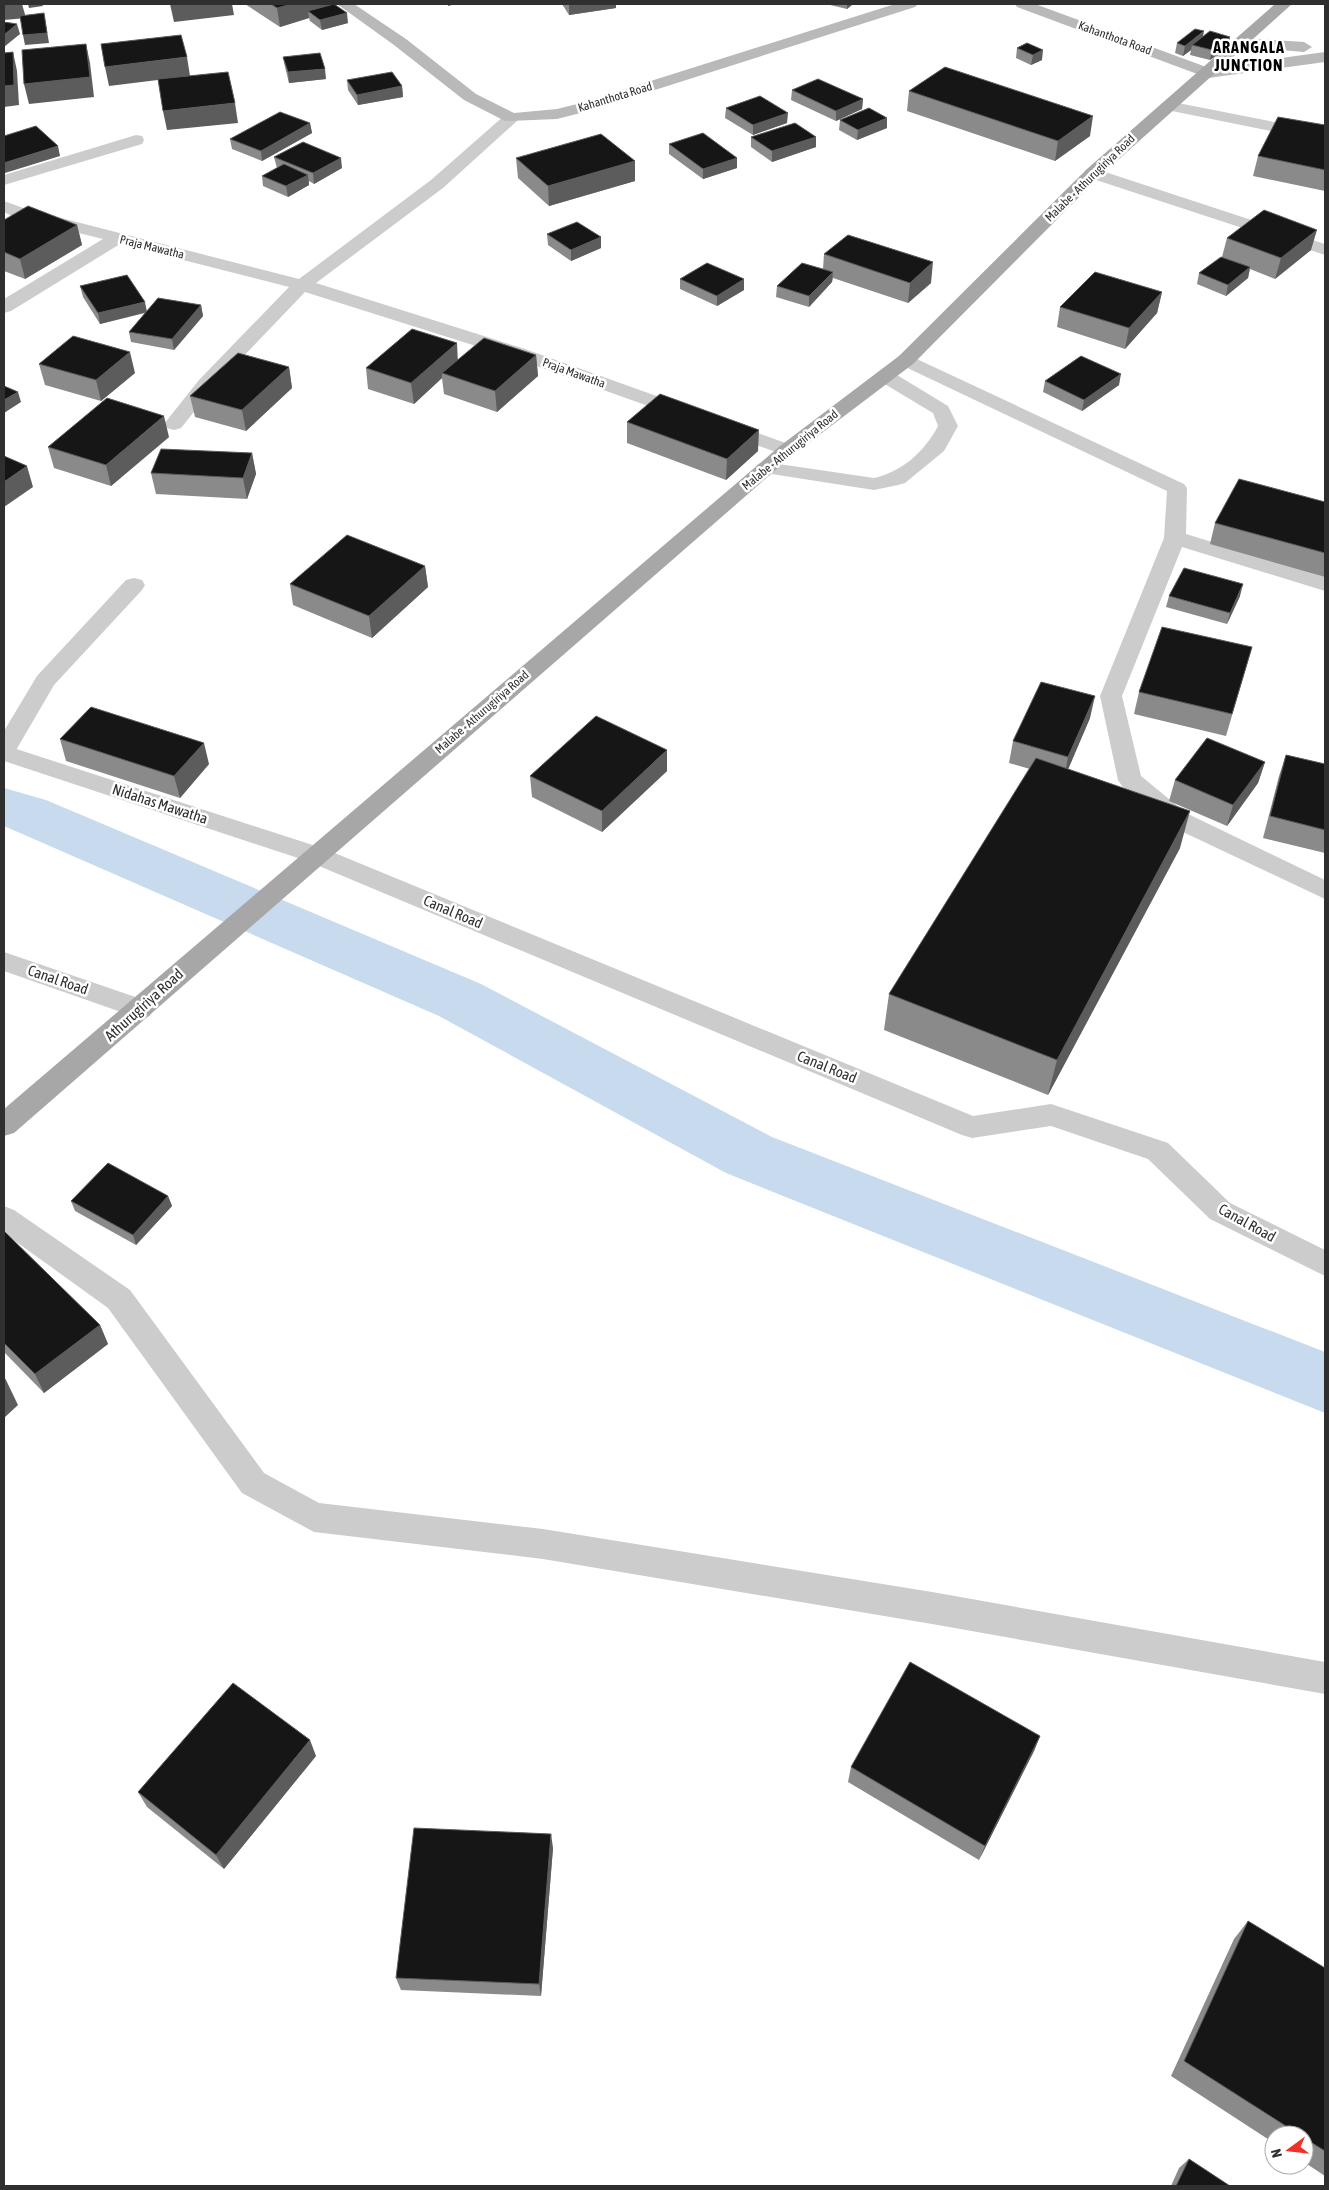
<svg xmlns="http://www.w3.org/2000/svg" width="1329" height="2190" viewBox="0 0 1329 2190" font-family="'Asap Condensed',sans-serif">
	<style>
		.lines { fill: none; stroke-linecap: round; stroke-linejoin: round }
		.canal { fill: #c7daee; fill-rule: evenodd }
		.lane { fill: #ccc; fill-rule: evenodd }
		.street { fill: #ccc; fill-rule: evenodd }
		.secondary { fill: #b9b9b9; fill-rule: evenodd }
		.primary { fill: #a7a7a7; fill-rule: evenodd }
		.wall { fill: #8a8a8a }
		.shaded-wall { fill: #5c5c5c }
		.building { fill: #161616; stroke: #5c5c5c }
		.labels { text-anchor: middle; stroke-width: 5; stroke-linejoin: round; paint-order: stroke }
		.far-street-label { font-size: 12px; fill: #2f2f2f; stroke: #fff }
		.street-label { font-size: 15px; fill: #2f2f2f; stroke: #fff }
		.far-district-label { font-size: 16px; font-weight: bold; letter-spacing: 1px; fill: #000; stroke: #fff }
	</style>
	<rect width="100%" height="100%" fill="#fff"/>
	<g class="lines">
		<path class="canal" d="M 4,788 L 46,800 L 481,984 L 772,1137 L 1325,1352 L 1325,1413 L 726,1173 L 439,1016 L 4,826 Z"/>
		<g class="lane">
			<path d="M 885,370 L 892,372 L 948,406 L 958,426 L 944,451 L 905,483 L 898,485 L 874,490 L 758,472 L 755,468 L 758,464 L 765,462 L 874,478 C 902,472 925,451 938,426 L 933,413 L 878,380 L 875,376 L 878,372 Z"/>
			<path d="M 134,578 L 142,580 L 145,585 L 142,590 L 54,685 L 12,757 L 4,759 L 4,731 L 37,676 L 126,580 Z"/>
		</g>
		<g class="street">
			<path d="M 1168,101 L 1325,132 L 1325,142 L 1162,109 L 1160,106 L 1162,103 Z"/>
			<path d="M 511,113 L 517,115 L 519,118 L 517,121 L 443,188 L 316,283 L 525,349 L 693,409 L 696,413 L 693,417 L 679,417 L 511,357 L 305,292 L 213,388 L 181,428 L 174,430 L 167,428 L 164,424 L 199,380 L 289,287 L 120,244 L 11,311 L 4,313 L 4,299 L 103,239 L 14,217 L 4,212 L 4,201 L 26,209 L 299,279 L 431,180 L 505,115 Z"/>
			<path d="M 136,135 L 142,136 L 144,140 L 142,144 L 4,185 L 4,175 Z"/>
			<path d="M 1093,168 L 1325,244 L 1325,255 L 1087,177 L 1084,173 L 1087,169 Z"/>
			<path d="M 906,354 L 1184,484 L 1187,488 L 1186,534 L 1325,577 L 1325,591 L 1182,547 L 1122,696 L 1141,776 L 1186,813 L 1325,880 L 1325,899 L 1168,825 L 1122,786 L 1118,780 L 1100,696 L 1164,538 L 1167,491 L 899,364 L 896,360 L 899,356 Z"/>
			<path d="M 724,421 L 794,446 L 797,450 L 794,454 L 787,456 L 717,431 L 714,427 L 717,423 Z"/>
			<path d="M 4,745 L 325,849 L 973,1116 L 1051,1104 L 1168,1143 L 1230,1203 L 1325,1250 L 1325,1276 L 1210,1219 L 1148,1159 L 1051,1126 L 972,1138 L 962,1135 L 307,861 L 4,761 Z"/>
			<path d="M 4,952 L 150,1002 L 154,1009 L 150,1016 L 141,1019 L 4,971 Z"/>
			<path d="M 4,1206 L 14,1210 L 130,1290 L 264,1473 L 319,1503 L 543,1529 L 932,1592 L 1325,1662 L 1325,1694 L 932,1624 L 543,1559 L 314,1532 L 242,1493 L 108,1308 L 4,1233 Z"/>
		</g>
		<g class="secondary">
			<path d="M 337,4 L 354,4 L 406,39 L 476,94 L 514,113 L 557,109 L 581,103 L 895,4 L 918,4 L 915,7 L 592,110 L 557,119 L 505,121 L 464,100 L 394,45 Z"/>
			<path d="M 1015,4 L 1035,4 L 1209,68 L 1325,52 L 1325,62 L 1208,78 L 1017,7 Z"/>
			<path d="M 1241,38 L 1304,42 L 1312,47 L 1304,52 L 1235,46 L 1233,43 Z"/>
		</g>
		<path class="primary" d="M 1275,4 L 1292,4 L 1099,177 L 913,364 L 794,454 L 14,1133 L 4,1136 L 4,1109 L 780,446 L 899,356 L 1087,169 Z"/>
	</g>
	<g class="wall">
		<path d="M 245,4 L 331,4 L 331,5 L 348,23 L 322,30 L 310,21 L 309,18 L 280,27 Z"/>
		<path d="M 562,4 L 616,4 L 616,8 L 569,15 Z"/>
		<path d="M 826,4 L 853,4 L 847,9 Z"/>
		<path d="M 1203,36 L 1230,37 L 1228,47 L 1210,60 L 1190,55 L 1191,50 L 1183,56 L 1175,53 L 1177,43 Z"/>
		<path d="M 1027,43 L 1042,60 L 1031,65 L 1016,58 L 1017,48 Z"/>
		<path d="M 283,57 L 326,79 L 289,83 L 285,67 Z"/>
		<path d="M 347,80 L 402,86 L 403,97 L 358,105 L 348,90 Z"/>
		<path d="M 792,90 L 863,99 L 862,109 L 836,121 L 791,100 Z"/>
		<path d="M 909,91 L 1090,136 L 1055,161 L 907,111 Z"/>
		<path d="M 726,108 L 787,123 L 753,135 L 725,118 Z"/>
		<path d="M 840,120 L 887,128 L 857,140 L 839,130 Z"/>
		<path d="M 310,123 L 312,133 L 262,161 L 232,149 L 230,139 Z"/>
		<path d="M 1325,125 L 1325,191 L 1253,176 L 1258,156 Z"/>
		<path d="M 751,137 L 816,147 L 772,162 L 751,147 Z"/>
		<path d="M 669,144 L 737,158 L 737,168 L 703,179 L 669,154 Z"/>
		<path d="M 274,157 L 342,168 L 314,184 L 309,181 L 309,185 L 288,197 L 263,186 L 262,176 L 277,168 Z"/>
		<path d="M 516,158 L 635,161 L 635,181 L 549,206 L 518,178 Z"/>
		<path d="M 4,220 L 77,225 L 82,245 L 25,279 L 4,271 Z"/>
		<path d="M 547,234 L 601,237 L 601,248 L 571,261 L 548,245 Z"/>
		<path d="M 1227,238 L 1311,250 L 1275,279 L 1250,269 L 1248,278 L 1226,296 L 1197,284 L 1199,273 L 1222,257 Z"/>
		<path d="M 824,254 L 931,283 L 908,303 L 833,278 L 832,282 L 809,307 L 776,297 L 777,286 L 823,269 Z"/>
		<path d="M 680,279 L 744,279 L 744,290 L 717,306 L 680,289 Z"/>
		<path d="M 80,286 L 147,311 L 201,305 L 203,316 L 174,350 L 131,342 L 129,332 L 145,313 L 100,324 L 83,297 Z"/>
		<path d="M 1162,292 L 1157,313 L 1125,349 L 1057,327 L 1060,307 Z"/>
		<path d="M 536,355 L 538,376 L 497,412 L 444,394 L 442,378 L 414,404 L 368,389 L 366,368 L 458,359 Z"/>
		<path d="M 39,364 L 135,373 L 101,401 L 45,385 Z"/>
		<path d="M 289,367 L 292,388 L 246,431 L 195,417 L 190,396 Z"/>
		<path d="M 1045,381 L 1119,385 L 1082,411 L 1043,392 Z"/>
		<path d="M 627,422 L 758,451 L 726,480 L 627,443 Z"/>
		<path d="M 169,437 L 111,486 L 54,468 L 48,447 Z"/>
		<path d="M 252,453 L 256,474 L 247,499 L 156,494 L 151,473 Z"/>
		<path d="M 1325,502 L 1325,577 L 1210,544 L 1215,523 Z"/>
		<path d="M 425,566 L 428,587 L 372,638 L 293,605 L 290,584 Z"/>
		<path d="M 1169,596 L 1240,596 L 1227,624 L 1166,607 Z"/>
		<path d="M 1252,647 L 1226,736 L 1134,714 L 1139,692 Z"/>
		<path d="M 1090,718 L 1068,769 L 1180,848 L 1048,1095 L 884,1030 L 889,994 L 1030,769 L 1009,763 L 1013,741 Z"/>
		<path d="M 60,739 L 209,764 L 180,798 L 66,761 Z"/>
		<path d="M 1286,755 L 1325,764 L 1325,853 L 1263,838 L 1279,776 Z"/>
		<path d="M 1265,762 L 1258,783 L 1227,826 L 1169,801 L 1175,780 Z"/>
		<path d="M 667,771 L 602,832 L 532,797 L 530,776 Z"/>
		<path d="M 168,1196 L 172,1206 L 136,1245 L 75,1211 L 71,1201 Z"/>
		<path d="M 4,1233 L 100,1325 L 108,1344 L 44,1393 L 4,1352 Z"/>
		<path d="M 1040,1736 L 1034,1751 L 979,1860 L 848,1782 L 851,1767 Z"/>
		<path d="M 316,1756 L 224,1869 L 147,1807 L 138,1792 Z"/>
		<path d="M 553,1848 L 541,1996 L 401,1990 L 396,1978 Z"/>
		<path d="M 1248,1921 L 1325,1968 L 1325,2176 L 1304,2162 L 1304,2135 L 1274,2135 L 1274,2143 L 1171,2076 L 1234,1939 Z"/>
		<path d="M 1189,2159 L 1230,2186 L 1171,2186 L 1179,2168 Z"/>
	</g>
	<g class="shaded-wall">
		<path d="M 4,4 L 22,4 L 26,18 L 4,20 Z"/>
		<path d="M 28,4 L 42,4 L 43,6 L 29,8 Z"/>
		<path d="M 170,4 L 232,4 L 234,15 L 174,22 Z"/>
		<path d="M 292,4 L 331,4 L 332,11 L 308,11 L 309,18 L 280,27 L 277,8 Z"/>
		<path d="M 448,4 L 456,4 L 448,6 Z"/>
		<path d="M 577,4 L 616,4 L 616,8 L 569,15 L 569,5 Z"/>
		<path d="M 847,4 L 853,4 L 847,9 Z"/>
		<path d="M 44,13 L 49,43 L 25,45 L 23,35 Z"/>
		<path d="M 347,13 L 348,23 L 322,30 L 320,20 Z"/>
		<path d="M 17,24 L 20,34 L 4,47 L 4,35 Z"/>
		<path d="M 1204,31 L 1202,41 L 1192,45 L 1191,50 L 1183,56 L 1185,46 Z"/>
		<path d="M 1230,37 L 1228,47 L 1210,60 L 1212,50 Z"/>
		<path d="M 86,44 L 90,63 L 94,97 L 29,104 L 24,84 Z"/>
		<path d="M 1043,50 L 1042,60 L 1031,65 L 1033,55 Z"/>
		<path d="M 13,52 L 17,71 L 19,105 L 4,107 L 4,86 Z"/>
		<path d="M 187,57 L 190,76 L 109,86 L 105,67 Z"/>
		<path d="M 325,69 L 326,79 L 289,83 L 288,72 Z"/>
		<path d="M 402,86 L 403,97 L 358,105 L 357,95 Z"/>
		<path d="M 863,99 L 862,109 L 836,121 L 836,111 Z"/>
		<path d="M 235,103 L 238,123 L 167,130 L 163,111 Z"/>
		<path d="M 788,113 L 787,123 L 753,135 L 753,125 Z"/>
		<path d="M 1093,116 L 1090,136 L 1055,161 L 1058,141 Z"/>
		<path d="M 887,118 L 887,128 L 857,140 L 858,130 Z"/>
		<path d="M 310,123 L 312,133 L 262,161 L 261,151 Z"/>
		<path d="M 816,137 L 816,147 L 772,162 L 772,151 Z"/>
		<path d="M 58,146 L 60,156 L 5,173 L 4,168 L 4,163 Z"/>
		<path d="M 341,158 L 342,168 L 314,184 L 313,173 Z"/>
		<path d="M 737,158 L 737,168 L 703,179 L 703,169 Z"/>
		<path d="M 635,161 L 635,181 L 549,206 L 548,186 Z"/>
		<path d="M 308,175 L 309,185 L 288,197 L 286,186 Z"/>
		<path d="M 77,225 L 82,245 L 25,279 L 20,259 Z"/>
		<path d="M 1317,230 L 1311,250 L 1275,279 L 1281,258 Z"/>
		<path d="M 601,237 L 601,248 L 571,261 L 571,250 Z"/>
		<path d="M 933,262 L 931,283 L 908,303 L 910,283 Z"/>
		<path d="M 1250,267 L 1248,278 L 1226,296 L 1228,285 Z"/>
		<path d="M 833,272 L 832,282 L 809,307 L 809,296 Z"/>
		<path d="M 744,279 L 744,290 L 717,306 L 717,296 Z"/>
		<path d="M 1162,292 L 1157,313 L 1125,349 L 1129,328 Z"/>
		<path d="M 145,302 L 147,312 L 100,324 L 98,313 Z"/>
		<path d="M 201,305 L 203,316 L 174,350 L 172,339 Z"/>
		<path d="M 457,343 L 458,364 L 442,373 L 442,378 L 414,404 L 411,383 Z"/>
		<path d="M 130,352 L 135,373 L 101,401 L 96,380 Z"/>
		<path d="M 536,355 L 538,376 L 497,412 L 495,391 Z"/>
		<path d="M 289,367 L 292,388 L 246,431 L 242,410 Z"/>
		<path d="M 1121,374 L 1119,385 L 1082,411 L 1084,400 Z"/>
		<path d="M 18,392 L 21,402 L 4,413 L 4,400 Z"/>
		<path d="M 164,416 L 169,437 L 111,486 L 106,465 Z"/>
		<path d="M 759,430 L 758,451 L 726,480 L 727,459 Z"/>
		<path d="M 252,453 L 256,474 L 247,499 L 243,478 Z"/>
		<path d="M 27,466 L 33,487 L 4,507 L 4,482 Z"/>
		<path d="M 425,566 L 428,587 L 372,638 L 369,616 Z"/>
		<path d="M 1243,584 L 1240,596 L 1227,624 L 1230,613 Z"/>
		<path d="M 1095,696 L 1090,718 L 1064,779 L 1068,757 Z"/>
		<path d="M 204,743 L 209,764 L 180,798 L 174,776 Z"/>
		<path d="M 667,750 L 667,771 L 602,832 L 602,811 Z"/>
		<path d="M 1265,762 L 1258,783 L 1227,826 L 1233,805 Z"/>
		<path d="M 1190,811 L 1180,848 L 1048,1095 L 1057,1060 Z"/>
		<path d="M 168,1196 L 172,1206 L 136,1245 L 133,1235 Z"/>
		<path d="M 100,1325 L 108,1344 L 44,1393 L 35,1374 Z"/>
		<path d="M 5,1378 L 18,1405 L 4,1418 L 4,1379 Z"/>
		<path d="M 1040,1736 L 1034,1751 L 979,1860 L 985,1846 Z"/>
		<path d="M 310,1740 L 316,1756 L 224,1869 L 216,1855 Z"/>
		<path d="M 551,1834 L 553,1848 L 541,1996 L 539,1984 Z"/>
	</g>
	<g class="building">
		<path d="M 271,4 L 292,4 L 277,8 Z"/>
		<path d="M 334,4 L 347,13 L 320,20 L 308,11 Z"/>
		<path d="M 44,13 L 47,33 L 23,35 L 20,16 Z"/>
		<path d="M 4,22 L 17,24 L 4,35 Z"/>
		<path d="M 1195,29 L 1204,31 L 1185,46 L 1177,43 Z"/>
		<path d="M 1210,31 L 1230,37 L 1212,50 L 1192,45 Z"/>
		<path d="M 181,35 L 187,57 L 105,67 L 101,44 Z"/>
		<path d="M 1027,43 L 1043,50 L 1033,55 L 1017,48 Z"/>
		<path d="M 86,44 L 90,77 L 24,84 L 22,50 Z"/>
		<path d="M 13,52 L 14,85 L 4,86 L 4,53 Z"/>
		<path d="M 320,53 L 325,69 L 288,72 L 283,57 Z"/>
		<path d="M 945,67 L 1093,116 L 1058,141 L 909,91 Z"/>
		<path d="M 228,72 L 235,103 L 163,111 L 158,79 Z"/>
		<path d="M 392,72 L 402,86 L 357,95 L 347,80 Z"/>
		<path d="M 818,79 L 863,99 L 836,111 L 792,90 Z"/>
		<path d="M 760,96 L 788,113 L 753,125 L 726,108 Z"/>
		<path d="M 869,108 L 887,118 L 858,130 L 840,120 Z"/>
		<path d="M 280,112 L 310,123 L 261,151 L 230,139 Z"/>
		<path d="M 1278,117 L 1325,125 L 1325,170 L 1258,156 Z"/>
		<path d="M 795,123 L 816,137 L 772,151 L 751,137 Z"/>
		<path d="M 36,126 L 58,146 L 4,163 L 4,136 Z"/>
		<path d="M 703,133 L 737,158 L 703,169 L 669,144 Z"/>
		<path d="M 601,134 L 635,161 L 548,186 L 516,158 Z"/>
		<path d="M 303,142 L 341,158 L 313,173 L 274,157 Z"/>
		<path d="M 284,164 L 308,175 L 286,186 L 262,176 Z"/>
		<path d="M 28,206 L 77,225 L 20,259 L 4,252 L 4,220 Z"/>
		<path d="M 1264,210 L 1317,230 L 1281,258 L 1227,238 Z"/>
		<path d="M 577,222 L 601,237 L 571,250 L 547,234 Z"/>
		<path d="M 848,235 L 933,262 L 910,283 L 824,254 Z"/>
		<path d="M 1221,257 L 1250,267 L 1228,285 L 1199,273 Z"/>
		<path d="M 707,263 L 744,279 L 717,296 L 680,279 Z"/>
		<path d="M 802,263 L 833,272 L 809,296 L 777,286 Z"/>
		<path d="M 1095,272 L 1162,292 L 1129,328 L 1060,307 Z"/>
		<path d="M 127,275 L 145,302 L 98,313 L 80,286 Z"/>
		<path d="M 158,298 L 201,305 L 172,339 L 129,332 Z"/>
		<path d="M 412,329 L 457,343 L 411,383 L 366,368 Z"/>
		<path d="M 73,336 L 130,352 L 96,380 L 39,364 Z"/>
		<path d="M 484,338 L 536,355 L 495,391 L 442,373 Z"/>
		<path d="M 238,353 L 289,367 L 242,410 L 190,396 Z"/>
		<path d="M 1081,356 L 1121,374 L 1084,400 L 1045,381 Z"/>
		<path d="M 4,386 L 18,392 L 4,400 Z"/>
		<path d="M 660,394 L 759,430 L 727,459 L 627,422 Z"/>
		<path d="M 107,398 L 164,416 L 106,465 L 48,447 Z"/>
		<path d="M 161,449 L 252,453 L 243,478 L 151,473 Z"/>
		<path d="M 4,456 L 27,466 L 4,482 Z"/>
		<path d="M 1239,479 L 1325,502 L 1325,553 L 1215,523 Z"/>
		<path d="M 347,535 L 425,566 L 369,616 L 290,584 Z"/>
		<path d="M 1184,568 L 1243,584 L 1230,613 L 1169,596 Z"/>
		<path d="M 1162,627 L 1252,647 L 1232,714 L 1139,692 Z"/>
		<path d="M 1041,682 L 1095,696 L 1068,757 L 1013,741 Z"/>
		<path d="M 91,707 L 204,743 L 174,776 L 60,739 Z"/>
		<path d="M 596,716 L 667,750 L 602,811 L 530,776 Z"/>
		<path d="M 1207,738 L 1265,762 L 1233,805 L 1175,780 Z"/>
		<path d="M 1286,755 L 1325,764 L 1325,830 L 1270,816 Z"/>
		<path d="M 1036,758 L 1190,811 L 1057,1060 L 889,994 Z"/>
		<path d="M 108,1163 L 168,1196 L 133,1235 L 71,1201 Z"/>
		<path d="M 5,1232 L 100,1325 L 35,1374 L 4,1343 L 4,1233 Z"/>
		<path d="M 910,1662 L 1040,1736 L 985,1846 L 851,1767 Z"/>
		<path d="M 233,1683 L 310,1740 L 216,1855 L 138,1792 Z"/>
		<path d="M 414,1828 L 551,1834 L 539,1984 L 396,1978 Z"/>
		<path d="M 1248,1921 L 1325,1968 L 1325,2151 L 1304,2138 L 1304,2135 L 1300,2135 L 1184,2061 Z"/>
		<path d="M 1189,2159 L 1230,2186 L 1176,2186 Z"/>
	</g>
	<g class="labels">
		<g class="far-street-label">
			<text transform="translate(1115 38) rotate(20)" y="4">Kahanthota Road</text>
			<text transform="translate(615 97) rotate(-17)" y="4">Kahanthota Road</text>
			<text transform="translate(1090 178) rotate(-44)" y="4">Malabe - Athurugiriya Road</text>
			<text transform="translate(152 247) rotate(14)" y="4">Praja Mawatha</text>
			<text transform="translate(574 373) rotate(20)" y="4">Praja Mawatha</text>
			<text transform="translate(790 450) rotate(-39)" y="4">Malabe - Athurugiriya Road</text>
			<text transform="translate(482 712) rotate(-41)" y="4">Malabe - Athurugiriya Road</text>
		</g>
		<g class="street-label">
			<text transform="translate(160 804) rotate(18)" y="5">Nidahas Mawatha</text>
			<text transform="translate(453 912) rotate(23)" y="5">Canal Road</text>
			<text transform="translate(58 980) rotate(19)" y="5">Canal Road</text>
			<text transform="translate(144 1005) rotate(-42)" y="5">Athurugiriya Road</text>
			<text transform="translate(827 1067) rotate(22)" y="5">Canal Road</text>
			<text transform="translate(1247 1223) rotate(29)" y="5">Canal Road</text>
		</g>
		<g class="far-district-label">
			<text x="1249" y="53">ARANGALA<tspan x="1249" dy="18">JUNCTION</tspan></text>
		</g>
	</g>
	<rect width="1329" height="2190" fill="none" stroke="#2f2f2f" stroke-width="10"/>
	<g transform="translate(1289 2150) rotate(255)"><circle r="24" fill="#ffffff" stroke="#acacac"/>
	<path d="M0-4L9 19L0 12L-9 19Z" fill="#ef3128"/>
	<text y="-8" font-size="14" font-weight="bold" text-anchor="middle" fill="#2f2f2f">N</text>
	</g>
</svg>
